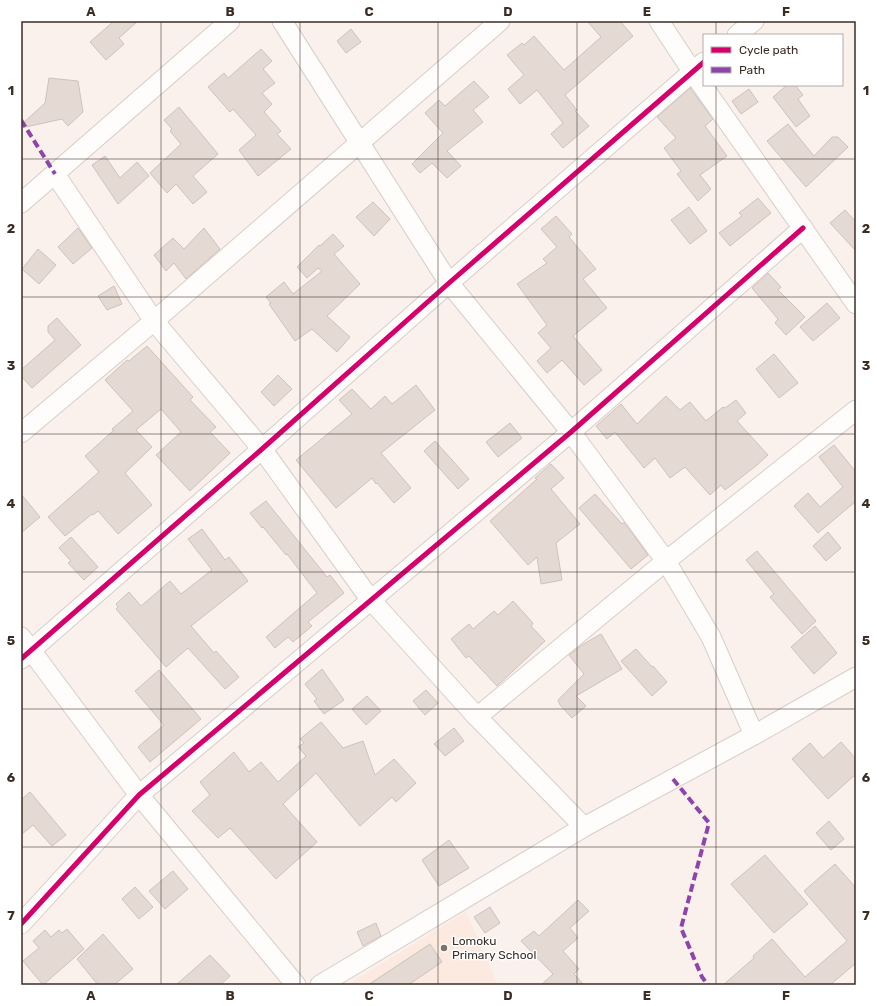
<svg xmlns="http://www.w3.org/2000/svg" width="877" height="1006" viewBox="0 0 877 1006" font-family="Rubik,sans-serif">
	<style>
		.built { fill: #fce9e0 }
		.building { fill: #e5d9d4; stroke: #cdc2bd }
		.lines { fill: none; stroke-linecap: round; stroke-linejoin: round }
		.minor-casing { stroke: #d8cdc8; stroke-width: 21 }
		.minor { stroke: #fefdfc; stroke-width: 19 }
		.quiet { stroke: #8e44ad; stroke-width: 4; stroke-dasharray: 8 4; stroke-linecap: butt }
		.cycleway-casing { stroke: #fff; stroke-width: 8 }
		.cycleway { stroke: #d6006c; stroke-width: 5 }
		.grid { fill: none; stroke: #3b2d26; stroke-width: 1; stroke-opacity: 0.55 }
		.poi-dot { fill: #7e726c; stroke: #fff; stroke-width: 1.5 }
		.labels { text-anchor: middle; stroke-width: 3; stroke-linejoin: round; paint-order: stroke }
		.poi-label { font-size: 12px; fill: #3b2d26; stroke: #fff; text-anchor: start }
		.neatline { fill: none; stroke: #3b2d26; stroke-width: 1.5 }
		.grid-label { font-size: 13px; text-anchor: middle; font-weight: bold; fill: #3b2d26 }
	</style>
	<rect width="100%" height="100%" fill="#faf1ed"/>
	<path class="built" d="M 466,912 L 498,985 L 347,985 Z"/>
	<g class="building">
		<path d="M 114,21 L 138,21 L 119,38 L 124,44 L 106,60 L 90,42 Z"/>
		<path d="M 587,21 L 620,21 L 633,36 L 565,95 L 577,110 L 575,111 L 589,126 L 563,148 L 551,134 L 563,123 L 537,90 L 520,104 L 508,89 L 524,75 L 507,55 L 522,43 L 524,45 L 534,36 L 564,70 L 601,37 Z"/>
		<path d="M 351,29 L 361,42 L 346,53 L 337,41 Z"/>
		<path d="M 261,49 L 272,61 L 263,69 L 275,83 L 262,93 L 272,104 L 264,112 L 281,131 L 277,134 L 291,149 L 258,176 L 239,150 L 256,135 L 233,109 L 230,112 L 208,87 L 224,73 L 228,78 Z"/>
		<path d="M 49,78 L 78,81 L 83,112 L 68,126 L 62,119 L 21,128 L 21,125 L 45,103 Z"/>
		<path d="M 474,81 L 489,97 L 473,110 L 483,122 L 447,151 L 461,166 L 447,178 L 432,163 L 420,173 L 412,164 L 443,133 L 425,113 L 439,100 L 445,106 Z"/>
		<path d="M 787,85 L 795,85 L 803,95 L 798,99 L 810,116 L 796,127 L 773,97 Z"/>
		<path d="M 690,88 L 713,119 L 705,126 L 727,156 L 700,175 L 711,189 L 698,201 L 677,174 L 681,171 L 664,148 L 676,138 L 657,117 Z"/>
		<path d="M 749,89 L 758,102 L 741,114 L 732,101 Z"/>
		<path d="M 179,107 L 218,154 L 193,176 L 207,192 L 193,204 L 176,184 L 167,193 L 150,173 L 181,144 L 170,131 L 172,129 L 164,120 Z"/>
		<path d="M 788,124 L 814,156 L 832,137 L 838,137 L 848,147 L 806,187 L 767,141 Z"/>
		<path d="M 105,156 L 120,178 L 137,162 L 149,176 L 118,204 L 92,165 Z"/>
		<path d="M 758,198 L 771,213 L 730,246 L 719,233 L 742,216 L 739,213 Z"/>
		<path d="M 373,202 L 390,219 L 374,236 L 356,217 Z"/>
		<path d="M 689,207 L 707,231 L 690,244 L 671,220 Z"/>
		<path d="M 845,210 L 856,222 L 856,251 L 830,223 Z"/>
		<path d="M 556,216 L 572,234 L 569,237 L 596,269 L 583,279 L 607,308 L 573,336 L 602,370 L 584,385 L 562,360 L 547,373 L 537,361 L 551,348 L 538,333 L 547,325 L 517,284 L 547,263 L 543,259 L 557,247 L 541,229 Z"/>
		<path d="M 78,228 L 92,248 L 73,264 L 58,247 Z"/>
		<path d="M 204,228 L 220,249 L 186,279 L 174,263 L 166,271 L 154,255 L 173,238 L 184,249 Z"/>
		<path d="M 333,234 L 344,246 L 334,254 L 360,284 L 327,316 L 350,337 L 337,352 L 312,329 L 295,341 L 269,304 L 271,303 L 266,297 L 284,282 L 293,294 L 322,271 L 318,268 L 307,278 L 297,267 L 319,245 L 320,246 Z"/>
		<path d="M 38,249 L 56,265 L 39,284 L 22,269 Z"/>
		<path d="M 768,273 L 781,287 L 778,290 L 805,317 L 786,335 L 775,323 L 778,319 L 752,288 Z"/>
		<path d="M 114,286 L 122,304 L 107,310 L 98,296 Z"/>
		<path d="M 827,303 L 840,318 L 813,341 L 800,327 Z"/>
		<path d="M 57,318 L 81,345 L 32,388 L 21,376 L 21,370 L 55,340 L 48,332 L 48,326 Z"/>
		<path d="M 147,346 L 193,397 L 190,400 L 216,427 L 210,432 L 230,453 L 190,491 L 156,455 L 181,432 L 161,409 L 136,430 L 152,447 L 125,473 L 152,505 L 118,534 L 98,511 L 93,515 L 92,514 L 65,536 L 48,517 L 99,472 L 85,456 L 114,430 L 112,429 L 133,411 L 105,380 L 127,360 L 129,361 Z"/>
		<path d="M 774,354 L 798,383 L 779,398 L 756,369 Z"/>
		<path d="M 278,375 L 292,389 L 274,406 L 261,392 Z"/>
		<path d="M 416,385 L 435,410 L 381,453 L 411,488 L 394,503 L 377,483 L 376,484 L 372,478 L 336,508 L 296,460 L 352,414 L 339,400 L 352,389 L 371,409 L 385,396 L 392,404 Z"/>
		<path d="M 666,396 L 680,410 L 690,402 L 706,421 L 723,407 L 725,408 L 736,400 L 746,413 L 737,421 L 768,455 L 757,465 L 725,490 L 721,485 L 710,495 L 685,467 L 670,478 L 655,458 L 644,468 L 615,432 L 607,439 L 596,426 L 621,404 L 637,424 Z"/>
		<path d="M 510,423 L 522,438 L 498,457 L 486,442 Z"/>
		<path d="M 435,441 L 469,479 L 458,489 L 424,451 Z"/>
		<path d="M 834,445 L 856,472 L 856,504 L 855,502 L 818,533 L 794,506 L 808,493 L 820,507 L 843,487 L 819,457 Z"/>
		<path d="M 551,464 L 564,478 L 551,489 L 580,524 L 556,543 L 562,580 L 541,584 L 537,557 L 528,565 L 490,521 L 537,479 L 535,478 Z"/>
		<path d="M 21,494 L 40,517 L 21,533 Z"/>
		<path d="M 595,494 L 622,524 L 624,522 L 648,555 L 631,569 L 579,508 Z"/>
		<path d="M 266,501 L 327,577 L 330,575 L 344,593 L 308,622 L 312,626 L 293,642 L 288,637 L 275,648 L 266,637 L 317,593 L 287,554 L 286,555 L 263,527 L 262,528 L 250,513 Z"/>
		<path d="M 202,529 L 225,560 L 229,557 L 248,581 L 191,626 L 214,653 L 216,651 L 239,677 L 225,689 L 188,648 L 166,667 L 116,609 L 118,607 L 116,604 L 129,592 L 141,606 L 170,581 L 181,594 L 212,570 L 188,539 Z"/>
		<path d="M 828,532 L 841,548 L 826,561 L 813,546 Z"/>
		<path d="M 71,537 L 98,567 L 84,580 L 68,563 L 71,561 L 59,548 Z"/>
		<path d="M 757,551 L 816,621 L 802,634 L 770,597 L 774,594 L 746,560 Z"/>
		<path d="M 513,601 L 533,623 L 531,626 L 545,641 L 497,686 L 469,656 L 466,658 L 451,639 L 469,624 L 473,629 L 494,611 L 498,615 Z"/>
		<path d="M 815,626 L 837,653 L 814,674 L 791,647 Z"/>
		<path d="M 601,634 L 622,669 L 576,696 L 586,706 L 572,718 L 560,705 L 558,700 L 584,674 L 569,655 L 582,645 Z"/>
		<path d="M 636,649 L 652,667 L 653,666 L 667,682 L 652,696 L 621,661 Z"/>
		<path d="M 322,669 L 344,700 L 324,714 L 314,701 L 317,699 L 305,684 Z"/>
		<path d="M 159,670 L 201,719 L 150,762 L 138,747 L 164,725 L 135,691 Z"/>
		<path d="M 426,690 L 438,703 L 425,715 L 413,701 Z"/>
		<path d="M 367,696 L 381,711 L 366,725 L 352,709 Z"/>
		<path d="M 321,722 L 343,748 L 363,741 L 375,775 L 394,759 L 416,783 L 396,802 L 392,797 L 360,826 L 316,773 L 283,804 L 317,842 L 276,879 L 230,828 L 218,838 L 192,811 L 210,795 L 200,782 L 234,752 L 249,772 L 261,762 L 278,782 L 306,756 L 298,747 L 304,743 L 300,739 Z"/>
		<path d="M 454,728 L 464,741 L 445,756 L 434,744 Z"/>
		<path d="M 841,742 L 856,759 L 856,774 L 828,799 L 792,759 L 810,743 L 823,758 Z"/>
		<path d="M 30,792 L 66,835 L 52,846 L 33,825 L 21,835 L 21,800 Z"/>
		<path d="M 829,821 L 844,839 L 831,850 L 816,833 Z"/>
		<path d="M 449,840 L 469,868 L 439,886 L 422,860 Z"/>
		<path d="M 765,855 L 808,904 L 774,933 L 731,884 Z"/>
		<path d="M 835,864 L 856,888 L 856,963 L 830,985 L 723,985 L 754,958 L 753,956 L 772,939 L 805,977 L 847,941 L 804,891 Z"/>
		<path d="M 173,871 L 188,889 L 165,909 L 149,891 Z"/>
		<path d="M 135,887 L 153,907 L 139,919 L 122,899 Z"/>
		<path d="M 578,900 L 589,911 L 570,928 L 578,938 L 563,951 L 579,969 L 574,974 L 584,985 L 541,985 L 553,974 L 521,941 L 534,931 L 539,936 Z"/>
		<path d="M 490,907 L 500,923 L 485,933 L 474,917 Z"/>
		<path d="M 376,923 L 381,936 L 363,946 L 357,932 Z"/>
		<path d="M 67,929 L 84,949 L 43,985 L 23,961 L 39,948 L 33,941 L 45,930 L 51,937 L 59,930 L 62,933 Z"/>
		<path d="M 103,934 L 133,969 L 114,985 L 98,985 L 77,959 Z"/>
		<path d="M 430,944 L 442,962 L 408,985 L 368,985 Z"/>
		<path d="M 210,955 L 230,976 L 220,985 L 176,985 Z"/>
	</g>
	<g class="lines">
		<defs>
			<g id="minor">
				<path d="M 282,21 L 449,283 L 571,432 L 666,561 L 711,637 L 754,735"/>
				<path d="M 659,21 L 692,71 L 856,304"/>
				<path d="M 737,35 L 754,21"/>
				<path d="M 55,174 L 154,321 L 262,449 L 370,599 L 477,717 L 584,827"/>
				<path d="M 21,203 L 230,21"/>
				<path d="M 21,433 L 154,321 L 500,21"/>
				<path d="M 21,637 L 139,795 L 296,985"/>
				<path d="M 21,659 L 262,449 L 449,283 L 704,62"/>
				<path d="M 477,717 L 666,561 L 856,410"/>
				<path d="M 21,924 L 139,795 L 571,432 L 803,228"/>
				<path d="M 320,985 L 584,827 L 754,735 L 856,677"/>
			</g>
		</defs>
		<use href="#minor" class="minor-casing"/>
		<use href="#minor" class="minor"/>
		<g class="quiet">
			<path d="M 21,120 L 55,174"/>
			<path d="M 673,779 L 709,823 L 681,928 L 702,977 L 708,985"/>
		</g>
		<defs>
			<g id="cycleway">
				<path d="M 21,659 L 262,449 L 449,283 L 704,62"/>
				<path d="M 21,924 L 139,795 L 571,432 L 803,228"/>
			</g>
		</defs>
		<use href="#cycleway" class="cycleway-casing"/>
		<use href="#cycleway" class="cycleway"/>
	</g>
	<path class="grid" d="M 161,21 L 161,985M 300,21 L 300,985M 438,21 L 438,985M 577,21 L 577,985M 716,21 L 716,35M 716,85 L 716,985M 21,159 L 856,159M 21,297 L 856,297M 21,434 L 856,434M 21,572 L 856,572M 21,709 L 856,709M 21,847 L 856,847"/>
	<circle class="poi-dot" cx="444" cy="948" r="4"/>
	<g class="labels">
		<g class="poi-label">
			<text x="452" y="945">Lomoku<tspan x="452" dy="14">Primary School</tspan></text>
		</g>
	</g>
	<rect width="877" height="1006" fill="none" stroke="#ffffff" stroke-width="44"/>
	<rect x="703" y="34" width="140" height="52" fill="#ffffff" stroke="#b1aba8"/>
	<rect x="711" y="47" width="20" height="6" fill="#d6006c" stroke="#b1aba8"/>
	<text x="739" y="54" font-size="12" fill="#3b2d26">Cycle path</text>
	<rect x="711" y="67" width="20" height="6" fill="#8e44ad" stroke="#b1aba8"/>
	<text x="739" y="74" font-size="12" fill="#3b2d26">Path</text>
	<rect x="22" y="22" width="833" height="962" class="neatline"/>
	<g class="grid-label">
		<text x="91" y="16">A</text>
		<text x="230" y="16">B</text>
		<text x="369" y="16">C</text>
		<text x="508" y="16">D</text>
		<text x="647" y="16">E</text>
		<text x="786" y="16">F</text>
		<text x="11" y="95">1</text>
		<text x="866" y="95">1</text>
		<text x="11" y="233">2</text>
		<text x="866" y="233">2</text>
		<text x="11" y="370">3</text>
		<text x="866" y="370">3</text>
		<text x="11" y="508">4</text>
		<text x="866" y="508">4</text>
		<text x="11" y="645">5</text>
		<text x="866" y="645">5</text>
		<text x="11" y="782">6</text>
		<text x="866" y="782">6</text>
		<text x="11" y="920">7</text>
		<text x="866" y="920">7</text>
		<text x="91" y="1000">A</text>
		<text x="230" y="1000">B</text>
		<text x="369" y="1000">C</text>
		<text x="508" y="1000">D</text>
		<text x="647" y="1000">E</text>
		<text x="786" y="1000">F</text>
	</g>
</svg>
